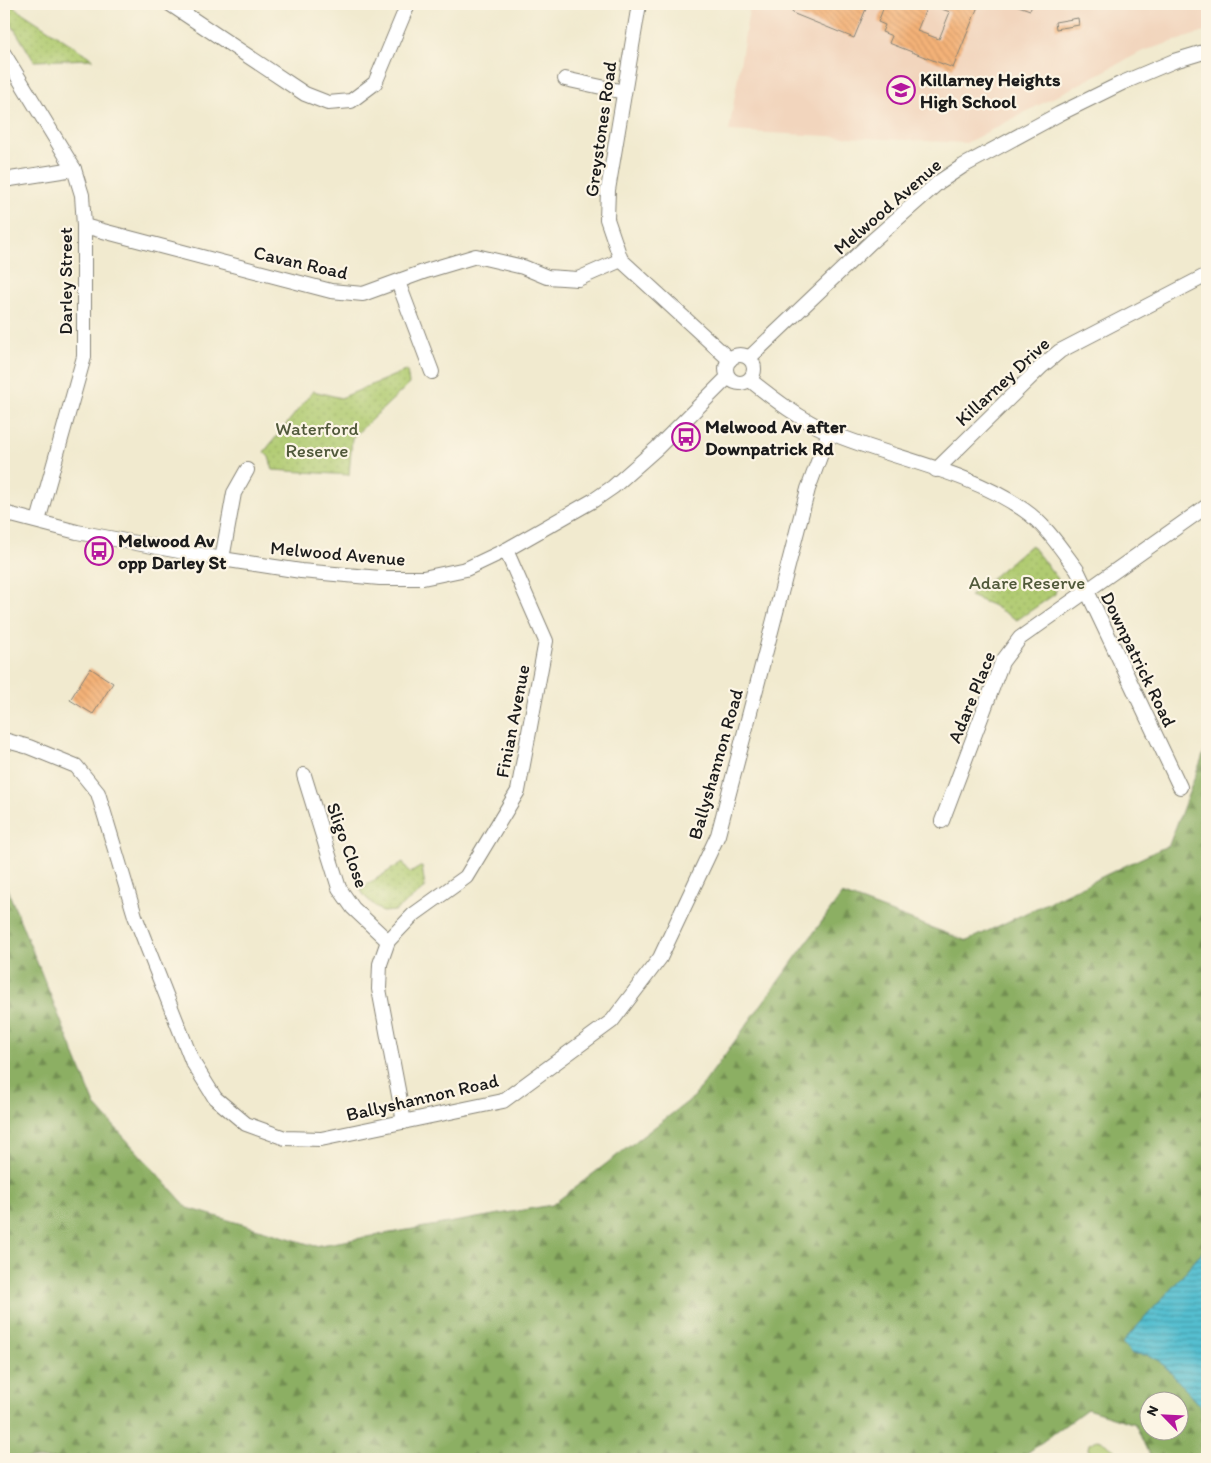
<svg xmlns="http://www.w3.org/2000/svg" width="1211" height="1463" viewBox="0 0 1211 1463" font-family="Itim,sans-serif">
	<style>
		.built { fill: #f2d5bd }
		.grass { fill: #b0cb71; stroke: #667446 }
		.forest { fill: url(#forest-firs); stroke: #546640; fill-rule: evenodd }
		.park { fill: url(#park-dots); stroke: #667446 }
		.water { fill: url(#water-rules); stroke: #386e76 }
		.building { fill: url(#building-back-hatch); fill-rule: evenodd }
		.lines { fill: none; stroke-linecap: round; stroke-linejoin: round }
		.street-casing { stroke: #868376; stroke-width: 16 }
		.street { stroke: #fff; stroke-width: 14 }
		.labels { text-anchor: middle; stroke-width: 4.5; stroke-linejoin: round; paint-order: stroke }
		.poi-label { font-size: 19px; font-weight: bold; fill: #1c1c1c; stroke: #fcf5e5; text-anchor: start }
		.street-label { font-size: 19px; fill: #1c1c1c; stroke: #fcf5e5 }
		.park-label { font-size: 19px; fill: #50593a; stroke: #fcf5e5 }
	</style>
	<defs>
		<pattern id="forest-firs" width="22" height="20" patternUnits="userSpaceOnUse" patternTransform="scale(1.25)"><rect width="22" height="20" fill="#8caf63"/><path d="M5 1l3.5 6h-7zM16 11l3.5 6h-7z" fill="#728e51"/></pattern>
		<pattern id="park-dots" width="8" height="8" patternUnits="userSpaceOnUse" patternTransform="scale(1.25)"><rect width="8" height="8" fill="#b0cb71"/><path d="M2 2h.1M6 6h.1" fill="none" stroke="#97ae61" stroke-width="1.8" stroke-linecap="round"/></pattern>
		<pattern id="water-rules" width="6" height="5" patternUnits="userSpaceOnUse" patternTransform="scale(1.25)"><rect width="6" height="5" fill="#54bfd0"/><path d="M0 2.5h6" fill="none" stroke="#459aa8"/></pattern>
		<pattern id="building-back-hatch" width="6" height="6" patternUnits="userSpaceOnUse" patternTransform="scale(1.25)"><rect width="6" height="6" fill="#f4b278"/><path d="M-1 5l2 2M0 0l6 6M5-1l2 2" fill="none" stroke="#d19867"/></pattern>
	</defs>
	<rect width="100%" height="100%" fill="#fcf5e5"/>
	<filter id="ink" filterUnits="userSpaceOnUse"><feTurbulence type="fractalNoise" baseFrequency=".02" numOctaves="2"/><feDisplacementMap in="SourceGraphic" scale="10" xChannelSelector="R" yChannelSelector="G"/><feConvolveMatrix kernelMatrix="1 2 1 2 8 2 1 2 1" color-interpolation-filters="sRGB"/></filter>
	<filter id="wash" filterUnits="userSpaceOnUse"><feTurbulence type="fractalNoise" baseFrequency=".0096" numOctaves="4" result="noise"/><feDisplacementMap in="SourceGraphic" scale="20" xChannelSelector="R" yChannelSelector="G"/><feGaussianBlur stdDeviation="1.12" result="paint"/><feColorMatrix in="noise" values="0 0 0 0 0 0 0 0 0 0 0 0 0 0 0 0 0 1.4 0 .05"/><feComposite in="paint" operator="in"/></filter>
	<g filter="url(#wash)">
		<rect width="100%" height="100%" fill="#f1eacf"/>
		<path class="built" d="M 750,4 L 1207,4 L 1207,31 L 1143,51 L 966,143 L 729,131 Z"/>
		<path class="grass" d="M 1097,1440 C 1108,1442 1115,1449 1120,1459 L 1107,1459 L 1106,1455 L 1102,1452 L 1093,1453 L 1088,1450 L 1089,1444 Z"/>
		<path class="forest" d="M 1207,745 L 1207,1246 L 1179,1280 L 1132,1354 L 1148,1355 L 1160,1360 L 1199,1404 L 1207,1426 L 1207,1459 L 1151,1459 L 1135,1424 L 1087,1409 L 1019,1459 L 4,1459 L 4,881 L 95,1105 L 188,1208 L 315,1246 L 552,1205 L 694,1097 L 842,894 L 967,941 L 1169,845 ZM 1148,1400 L 1178,1400 L 1178,1430 L 1148,1430 Z"/>
		<g class="park">
			<path d="M 4,4 L 9,4 L 93,59 L 34,61 L 4,12 Z"/>
			<path d="M 407,370 L 409,384 L 352,438 L 349,475 L 273,470 L 269,457 L 264,452 L 313,391 L 341,398 Z"/>
			<path d="M 1031,545 L 1058,579 L 1055,594 L 1017,620 L 992,605 L 970,596 Z"/>
			<path d="M 403,862 L 410,873 L 422,866 L 425,888 L 395,911 L 382,912 L 365,897 L 360,889 Z"/>
		</g>
		<path class="water" d="M 1207,1246 L 1207,1426 L 1199,1404 L 1160,1361 L 1148,1355 L 1132,1354 L 1122,1343 L 1179,1280 Z"/>
		<g id="blocks">
			<g class="building">
				<path d="M 796,4 L 828,4 L 841,9 L 843,4 L 868,4 L 854,38 L 792,13 Z"/>
				<path d="M 885,4 L 979,4 L 953,68 L 889,43 L 892,36 L 882,32 L 885,25 L 878,22 ZM 928,4 L 950,12 L 939,39 L 917,31 Z"/>
				<path d="M 1013,4 L 1033,4 L 1030,10 Z"/>
				<path d="M 1078,18 L 1079,25 L 1056,29 L 1055,22 Z"/>
				<path d="M 90,668 L 113,683 L 93,714 L 70,700 Z"/>
			</g>
		</g>
	</g>
	<g filter="url(#ink)">
		<use href="#blocks" fill-opacity="0" stroke="#868376" stroke-width="1"/>
		<g class="lines">
			<defs>
				<g id="street">
					<path d="M 170,4 L 305,94 L 328,103 L 351,101 L 375,83 L 408,4"/>
					<path d="M 639,4 L 608,190 L 607,219 L 621,260 L 730,360"/>
					<path d="M 4,54 L 74,169 L 82,195 L 84,226 L 84,357 L 38,521"/>
					<path d="M 565,79 L 624,92"/>
					<path d="M 4,180 L 74,169"/>
					<path d="M 84,226 L 331,291 L 363,294 L 426,271 L 476,256 L 523,267 L 547,277 L 578,279 L 621,260"/>
					<path d="M 398,282 L 432,372"/>
					<circle cx="740" cy="369" r="14"/>
					<path d="M 749,358 L 871,242 L 939,182 L 963,166 L 1059,114 L 1122,83 L 1174,61 L 1207,51"/>
					<path d="M 750,380 C 775,400 800,419 829,432 C 892,459 968,470 1024,510 C 1046,525 1061,549 1077,570 L 1180,787"/>
					<path d="M 936,470 L 1042,366 L 1060,351 L 1207,275"/>
					<path d="M 4,513 L 77,532 L 222,559 L 301,571 L 380,578 L 423,578 L 466,569 L 506,550 L 594,500 L 613,487 L 657,448 L 728,377"/>
					<path d="M 222,559 L 234,493 L 247,470"/>
					<path d="M 4,740 L 29,747 L 76,766 L 98,793 L 135,916 L 192,1061 L 215,1098 L 246,1124 L 285,1138 L 321,1139 L 503,1101 L 612,1021 L 660,958 L 718,835 L 808,489 L 829,432"/>
					<path d="M 304,775 L 339,888 L 353,908 L 388,941"/>
					<path d="M 942,821 L 1002,662 L 1020,638 L 1207,506"/>
					<path d="M 404,1122 L 379,989 L 380,964 L 388,941 L 413,915 L 466,877 L 518,791 L 546,641 L 506,550"/>
				</g>
			</defs>
			<use href="#street" class="street-casing"/>
			<use href="#street" class="street"/>
		</g>
	</g>
	<defs>
		<symbol id="school-ring" viewBox="-11 -11 22 22"><circle r="9.5" fill="#fcf5e5" stroke="#b5179e" stroke-width="1.5"/><path d="M0-5L7-2L0 1L-7-2ZM-4 1L0 2.5L4 1V4Q0 6-4 4Z" fill="#b5179e"/></symbol>
		<symbol id="bus-ring" viewBox="-11 -11 22 22"><circle r="9.5" fill="#fcf5e5" stroke="#b5179e" stroke-width="1.5"/><path d="M-5-6H5V4H4V6H2V4H-2V6H-4V4H-5ZM-3.5-4V0h7V-4ZM-3.5 1.2v1.5H-2V1.2ZM2 1.2v1.5H3.5V1.2Z" fill="#b5179e"/></symbol>
	</defs>
	<g fill-rule="evenodd">
		<use href="#school-ring" x="885" y="74" width="32" height="32"/>
		<use href="#bus-ring" x="670" y="421" width="32" height="32"/>
		<use href="#bus-ring" x="83" y="535" width="32" height="32"/>
	</g>
	<g class="labels">
		<g class="poi-label">
			<text x="920" y="86">Killarney Heights<tspan x="920" dy="22">High School</tspan></text>
			<text x="705" y="433">Melwood Av after<tspan x="705" dy="22">Downpatrick Rd</tspan></text>
			<text x="118" y="547">Melwood Av<tspan x="118" dy="22">opp Darley St</tspan></text>
		</g>
		<g class="street-label">
			<text transform="translate(600 129) rotate(-82)" y="7">Greystones Road</text>
			<text transform="translate(887 206) rotate(-41)" y="7">Melwood Avenue</text>
			<text transform="translate(301 262) rotate(13)" y="7">Cavan Road</text>
			<text transform="translate(65 281) rotate(-90)" y="7">Darley Street</text>
			<text transform="translate(1002 381) rotate(-43)" y="7">Killarney Drive</text>
			<text transform="translate(338 553) rotate(5)" y="7">Melwood Avenue</text>
			<text transform="translate(1139 659) rotate(64)" y="7">Downpatrick Road</text>
			<text transform="translate(971 697) rotate(-68)" y="7">Adare Place</text>
			<text transform="translate(512 721) rotate(-79)" y="7">Finian Avenue</text>
			<text transform="translate(715 764) rotate(-74)" y="7">Ballyshannon Road</text>
			<text transform="translate(348 845) rotate(70)" y="7">Sligo Close</text>
			<text transform="translate(422 1097) rotate(-13)" y="7">Ballyshannon Road</text>
		</g>
		<g class="park-label">
			<text x="317" y="435">Waterford<tspan x="317" dy="22">Reserve</tspan></text>
			<text x="1027" y="589">Adare Reserve</text>
		</g>
	</g>
	<rect width="1211" height="1463" fill="none" stroke="#fcf5e5" stroke-width="20"/>
	<g transform="translate(1164 1416) rotate(294)"><circle r="24" fill="#fcf5e5" stroke="#a29e95"/>
	<path d="M0-4L9 19L0 12L-9 19Z" fill="#b5179e"/>
	<text y="-8" font-size="14" font-weight="bold" text-anchor="middle" fill="#1c1c1c">N</text>
	</g>
</svg>
